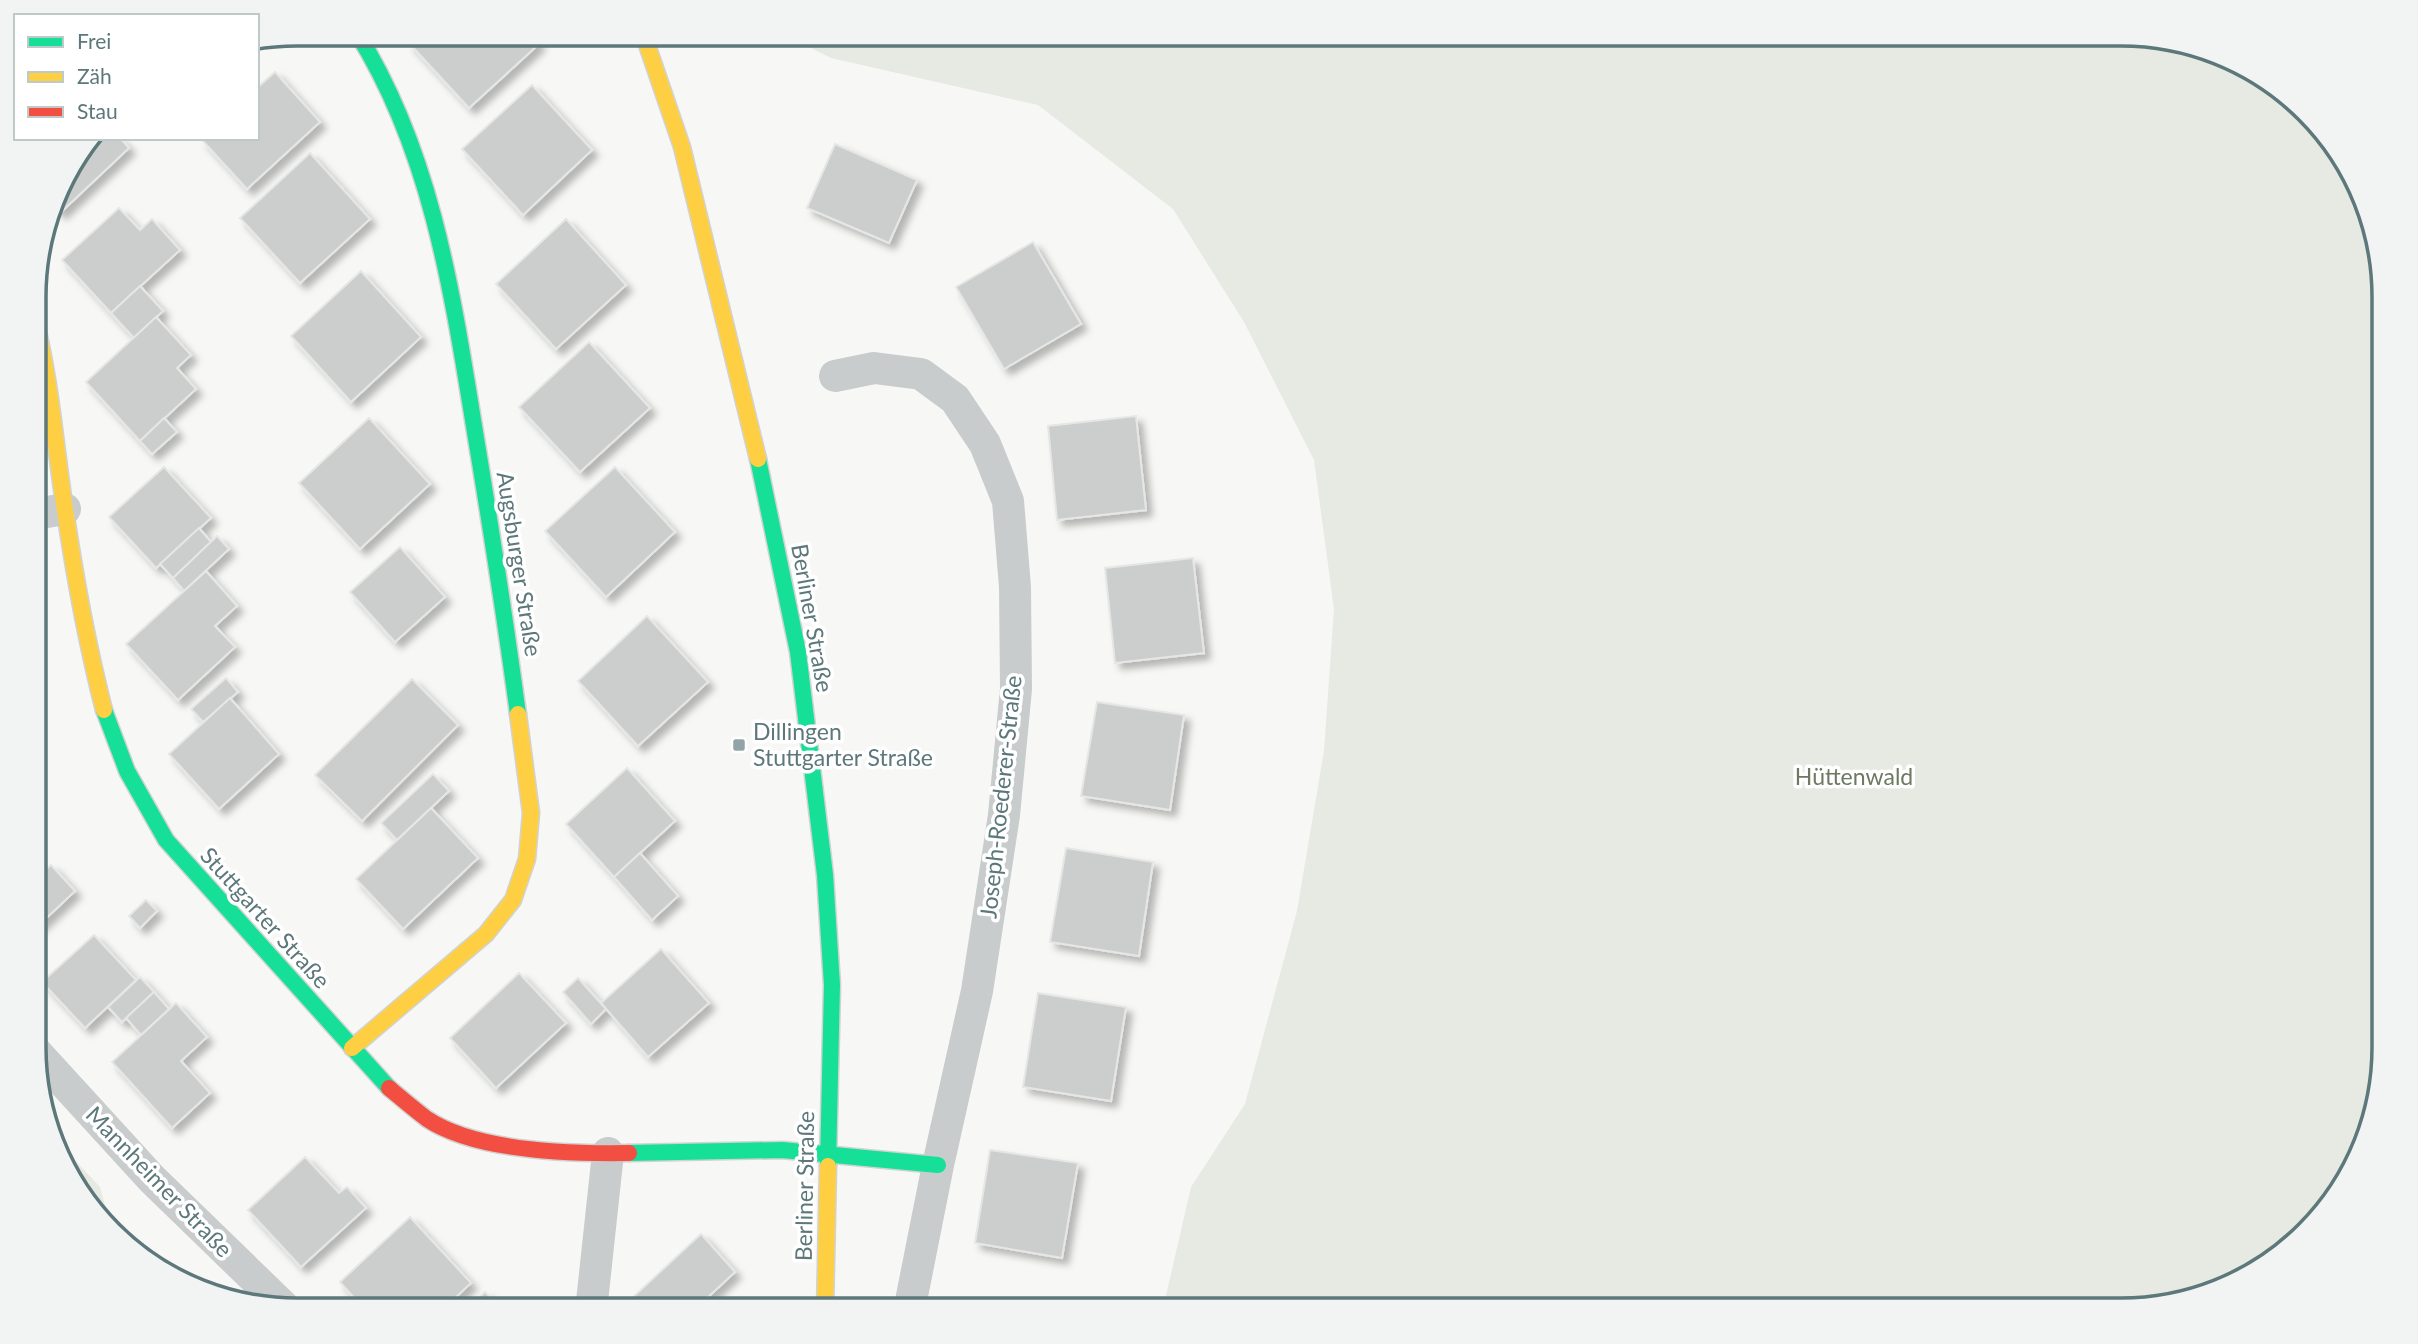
<svg xmlns="http://www.w3.org/2000/svg" width="2418" height="1344" viewBox="0 0 2418 1344" font-family="Lato,sans-serif">
	<style>
		.green { fill: #e7e9e3 }
		.building { fill: #cccece; stroke: #e6e6e6; stroke-width: 2; filter: url(#shadow) }
		.lines { fill: none; stroke-linecap: round; stroke-linejoin: round }
		.fast-casing { stroke: #d1d3d3; stroke-width: 19 }
		.slow-casing { stroke: #d1d3d3; stroke-width: 19 }
		.jam-casing { stroke: #d1d3d3; stroke-width: 19 }
		.street { stroke: #c9cccc; stroke-width: 32 }
		.fast { stroke: #16e098; stroke-width: 16 }
		.slow { stroke: #ffcf43; stroke-width: 16 }
		.jam { stroke: #f24e42; stroke-width: 16 }
		.poi-dot { fill: #93a4a6; stroke: #fff; stroke-width: 2.5 }
		.labels { text-anchor: middle; stroke-width: 7; stroke-linejoin: round; paint-order: stroke }
		.street-label { font-size: 23px; fill: #5d787b; stroke: #fff }
		.poi-label { font-size: 23px; fill: #5d787b; stroke: #fff; text-anchor: start }
		.park-label { font-size: 23px; fill: #6d7961; stroke: #fff }
		.rim { fill: none; stroke: #5d787b; stroke-width: 3.5 }
	</style>
	<defs>
		<filter id="shadow"><feDropShadow dx="6" dy="6" stdDeviation="3.5" flood-color="#0004"/></filter>
	</defs>
	<rect width="100%" height="100%" fill="#f7f7f6"/>
	<g class="green">
		<path d="M 781,33 L 2122,33 L 2190,42 L 2253,68 L 2341,150 L 2371,212 L 2384,279 L 2384,1065 L 2350,1179 L 2308,1233 L 2254,1275 L 2139,1310 L 1166,1310 L 1165,1300 L 1191,1187 L 1245,1104 L 1297,911 L 1324,751 L 1334,609 L 1314,460 L 1244,322 L 1173,209 L 1038,105 L 831,58 Z"/>
		<path d="M 58,1142 L 100,1187 L 110,1224 L 77,1194 Z"/>
	</g>
	<g class="building">
		<path d="M 419,33 L 530,33 L 539,44 L 469,108 L 409,43 Z"/>
		<path d="M 275,72 L 320,122 L 247,189 L 202,140 L 257,138 L 257,88 Z"/>
		<path d="M 532,85 L 592,150 L 523,215 L 462,149 Z"/>
		<path d="M 92,138 L 120,138 L 129,148 L 60,213 L 53,205 L 61,179 Z"/>
		<path d="M 835,144 L 917,180 L 889,243 L 807,208 Z"/>
		<path d="M 310,153 L 370,219 L 300,283 L 240,218 Z"/>
		<path d="M 119,208 L 140,230 L 152,219 L 180,250 L 111,313 L 62,260 Z"/>
		<path d="M 566,219 L 626,285 L 556,349 L 496,284 Z"/>
		<path d="M 1033,242 L 1081,324 L 1004,369 L 956,287 Z"/>
		<path d="M 361,271 L 421,337 L 351,402 L 291,336 Z"/>
		<path d="M 140,286 L 163,311 L 134,338 L 111,313 Z"/>
		<path d="M 156,317 L 191,355 L 177,368 L 196,389 L 140,441 L 86,382 Z"/>
		<path d="M 589,342 L 650,408 L 580,472 L 519,407 Z"/>
		<path d="M 1136,416 L 1146,510 L 1057,520 L 1048,426 Z"/>
		<path d="M 164,418 L 177,432 L 152,454 L 140,441 Z"/>
		<path d="M 369,418 L 430,484 L 360,549 L 299,483 Z"/>
		<path d="M 164,467 L 211,518 L 156,568 L 109,517 Z"/>
		<path d="M 615,467 L 675,532 L 606,597 L 545,531 Z"/>
		<path d="M 199,528 L 211,542 L 173,578 L 160,564 Z"/>
		<path d="M 217,536 L 229,549 L 184,591 L 173,578 Z"/>
		<path d="M 400,547 L 445,597 L 395,642 L 350,592 Z"/>
		<path d="M 1193,558 L 1204,653 L 1115,663 L 1105,568 Z"/>
		<path d="M 206,571 L 237,606 L 215,626 L 235,647 L 178,700 L 126,644 Z"/>
		<path d="M 647,616 L 708,682 L 638,746 L 578,681 Z"/>
		<path d="M 226,678 L 238,692 L 203,722 L 191,709 Z"/>
		<path d="M 412,679 L 458,725 L 362,821 L 315,775 Z"/>
		<path d="M 230,698 L 279,754 L 219,809 L 169,754 Z"/>
		<path d="M 1097,702 L 1184,715 L 1170,810 L 1081,796 Z"/>
		<path d="M 627,768 L 675,821 L 614,877 L 566,824 Z"/>
		<path d="M 433,774 L 449,791 L 397,840 L 381,823 Z"/>
		<path d="M 431,808 L 478,858 L 403,929 L 356,879 Z"/>
		<path d="M 1066,848 L 1153,862 L 1139,956 L 1050,942 Z"/>
		<path d="M 640,853 L 678,896 L 652,920 L 614,877 Z"/>
		<path d="M 51,865 L 75,891 L 35,929 L 35,876 L 37,877 Z"/>
		<path d="M 146,900 L 157,911 L 140,928 L 129,916 Z"/>
		<path d="M 94,935 L 136,980 L 85,1028 L 42,982 Z"/>
		<path d="M 661,949 L 709,1003 L 648,1057 L 601,1003 Z"/>
		<path d="M 519,973 L 566,1023 L 496,1088 L 450,1038 Z"/>
		<path d="M 140,977 L 154,992 L 122,1022 L 108,1007 Z"/>
		<path d="M 578,978 L 606,1009 L 591,1024 L 563,992 Z"/>
		<path d="M 154,992 L 169,1009 L 141,1035 L 126,1018 Z"/>
		<path d="M 1038,993 L 1126,1007 L 1111,1101 L 1023,1087 Z"/>
		<path d="M 176,1003 L 207,1037 L 181,1061 L 210,1093 L 172,1128 L 112,1062 Z"/>
		<path d="M 990,1150 L 1078,1163 L 1062,1258 L 975,1243 Z"/>
		<path d="M 305,1157 L 339,1193 L 347,1187 L 366,1208 L 301,1267 L 248,1210 Z"/>
		<path d="M 410,1217 L 471,1283 L 441,1311 L 366,1311 L 340,1282 Z"/>
		<path d="M 701,1234 L 735,1272 L 707,1298 L 719,1311 L 641,1311 L 631,1299 Z"/>
		<path d="M 485,1292 L 503,1311 L 465,1311 Z"/>
	</g>
	<g class="lines">
		<defs>
			<g id="fast">
				<path d="M 357,33 C 431,151 452,291 474,426 C 490,522 505,618 518,714"/>
				<path d="M 758,459 L 798,652 L 825,875 L 832,985 L 828,1166"/>
				<path d="M 104,710 L 127,771 L 166,840 L 389,1088"/>
				<path d="M 629,1153 L 782,1150 L 938,1165"/>
			</g>
			<g id="slow">
				<path d="M 643,33 L 682,147 L 758,459"/>
				<path d="M 35,320 C 51,383 55,446 65,510 C 75,578 87,644 104,710"/>
				<path d="M 352,1048 L 486,934 L 513,900 L 527,859 L 531,813 L 518,714"/>
				<path d="M 825,1311 L 828,1166"/>
			</g>
			<path id="jam" d="M 389,1088 C 401,1098 414,1109 427,1119 C 477,1152 571,1154 629,1153"/>
		</defs>
		<use href="#fast" class="fast-casing"/>
		<use href="#slow" class="slow-casing"/>
		<use href="#jam" class="jam-casing"/>
		<g class="street">
			<path d="M 835,376 L 874,368 L 921,374 L 955,399 L 985,444 L 1008,501 L 1015,587 L 1016,689 L 1004,815 L 977,991 L 938,1165 L 909,1311"/>
			<path d="M 35,514 L 65,509"/>
			<path d="M 35,1051 L 152,1179 L 286,1309"/>
			<path d="M 591,1311 L 608,1153"/>
		</g>
		<use href="#fast" class="fast"/>
		<use href="#slow" class="slow"/>
		<use href="#jam" class="jam"/>
	</g>
	<rect class="poi-dot" x="732" y="738" width="14" height="14" rx="3.5"/>
	<g class="labels">
		<g class="street-label">
			<text transform="translate(519 564) rotate(81)" y="8">Augsburger Straße</text>
			<text transform="translate(812 618) rotate(80)" y="8">Berliner Straße</text>
			<text transform="translate(1001 797) rotate(-84)" y="8">Joseph-Roederer-Straße</text>
			<text transform="translate(265 918) rotate(48)" y="8">Stuttgarter Straße</text>
			<text transform="translate(159 1182) rotate(46)" y="8">Mannheimer Straße</text>
			<text transform="translate(805 1186) rotate(-89)" y="8">Berliner Straße</text>
		</g>
		<g class="poi-label">
			<text x="753" y="740">Dillingen<tspan x="753" dy="26">Stuttgarter Straße</tspan></text>
		</g>
		<g class="park-label">
			<text x="1854" y="785">Hüttenwald</text>
		</g>
	</g>
	<path d="M0 0H2418V1344H0ZM297 46H2121A251 251 0 0 1 2372 297V1047A251 251 0 0 1 2121 1298H297A251 251 0 0 1 46 1047V297A251 251 0 0 1 297 46Z" fill="#f2f4f4" fill-rule="evenodd"/>
	<path class="rim" d="M297 46H2121A251 251 0 0 1 2372 297V1047A251 251 0 0 1 2121 1298H297A251 251 0 0 1 46 1047V297A251 251 0 0 1 297 46Z"/>
	<rect x="14" y="14" width="245" height="126" fill="#ffffff" stroke="#bec9ca" stroke-width="2"/>
	<rect x="28" y="37" width="35" height="10" fill="#16e098" stroke="#bec9ca" stroke-width="2"/>
	<text x="77" y="49" font-size="21" fill="#5d787b">Frei</text>
	<rect x="28" y="72" width="35" height="10" fill="#ffcf43" stroke="#bec9ca" stroke-width="2"/>
	<text x="77" y="84" font-size="21" fill="#5d787b">Zäh</text>
	<rect x="28" y="107" width="35" height="10" fill="#f24e42" stroke="#bec9ca" stroke-width="2"/>
	<text x="77" y="119" font-size="21" fill="#5d787b">Stau</text>
</svg>
